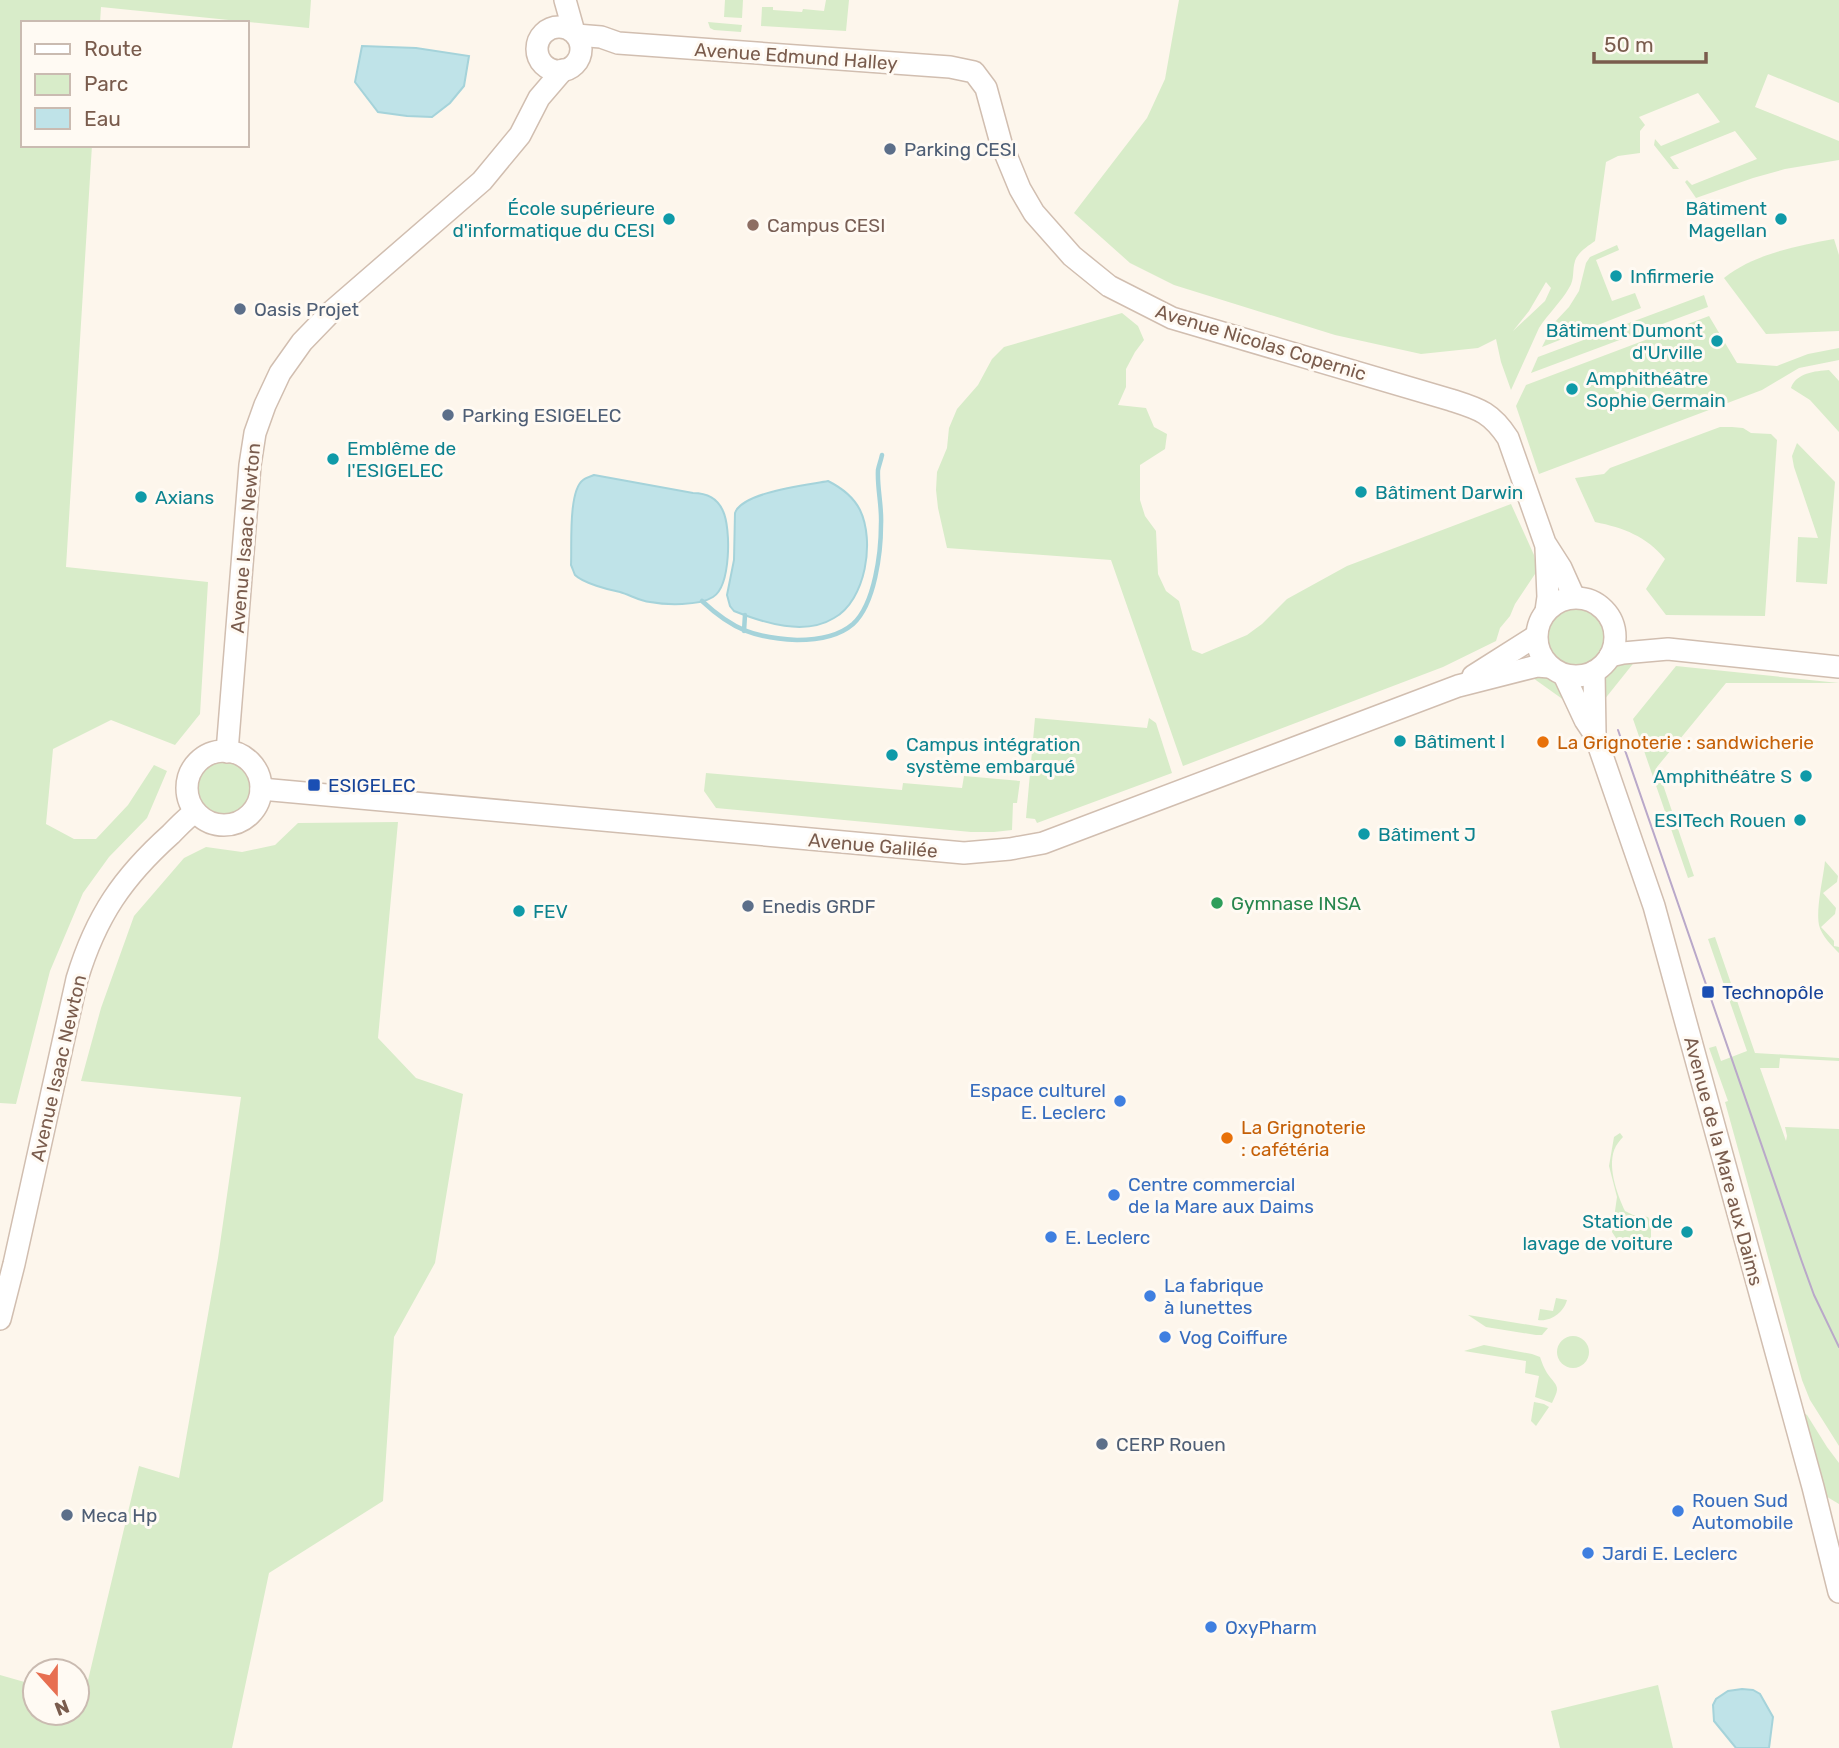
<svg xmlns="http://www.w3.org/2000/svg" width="1839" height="1748" viewBox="0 0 1839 1748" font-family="Rubik,sans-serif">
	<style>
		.green { fill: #d8ecc9; fill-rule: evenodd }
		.water { fill: #bfe3e8; stroke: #a5d3da; stroke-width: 2 }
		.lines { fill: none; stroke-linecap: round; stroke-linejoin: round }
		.stream { stroke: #a5d3da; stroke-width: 4.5 }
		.tertiary-casing { stroke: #d1beb0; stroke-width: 24 }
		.tertiary { stroke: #fff; stroke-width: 21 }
		.tram { stroke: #b9a8c9; stroke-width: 2 }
		.service-dot { fill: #5c6f8a; stroke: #fffaf3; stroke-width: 2.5 }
		.culture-dot { fill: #0f9aa8; stroke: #fffaf3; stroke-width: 2.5 }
		.education-dot { fill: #8d6e63; stroke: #fffaf3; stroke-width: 2.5 }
		.food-dot { fill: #e8710a; stroke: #fffaf3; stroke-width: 2.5 }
		.transit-dot { fill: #1a4fb4; stroke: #fffaf3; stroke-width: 2.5 }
		.leisure-dot { fill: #2e9e5b; stroke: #fffaf3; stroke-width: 2.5 }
		.shop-dot { fill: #3f7fe0; stroke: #fffaf3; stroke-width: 2.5 }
		.labels { text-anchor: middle; stroke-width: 6; stroke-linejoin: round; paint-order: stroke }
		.street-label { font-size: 19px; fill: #7a5c4d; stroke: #fffaf3 }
		.service-label { font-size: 19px; fill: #4e5e75; stroke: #fffaf3; text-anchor: start }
		.culture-label { font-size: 19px; fill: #0d838f; stroke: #fffaf3; text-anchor: start }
		.education-label { font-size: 19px; fill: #785e54; stroke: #fffaf3; text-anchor: start }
		.food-label { font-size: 19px; fill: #c56008; stroke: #fffaf3; text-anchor: start }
		.transit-label { font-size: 19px; fill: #164399; stroke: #fffaf3; text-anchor: start }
		.leisure-label { font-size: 19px; fill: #27864d; stroke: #fffaf3; text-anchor: start }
		.shop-label { font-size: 19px; fill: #366cbe; stroke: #fffaf3; text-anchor: start }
	</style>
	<rect width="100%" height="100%" fill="#fdf6ec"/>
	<g class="green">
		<path d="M 0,0 L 311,0 L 309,28 L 101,7 L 100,23 L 23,23 L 23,145 L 92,145 L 66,567 L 208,582 L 200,714 L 175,745 L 111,720 L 53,749 L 46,824 L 74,839 L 96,839 L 128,805 L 154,765 L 167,771 L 147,818 L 109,857 L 83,893 L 50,971 L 16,1104 L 0,1103 Z"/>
		<path d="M 725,0 L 743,0 L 742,18 L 724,17 Z"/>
		<path d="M 826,0 L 849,0 L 846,31 L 761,26 L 762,7 L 773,7 L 773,10 L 802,12 L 803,9 L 824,11 Z"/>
		<path d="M 1179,0 L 1839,0 L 1839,103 L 1768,74 L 1755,107 L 1839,141 L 1839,160 L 1785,169 L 1753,178 L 1696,198 L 1685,182 L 1687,180 L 1692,185 L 1757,159 L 1735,131 L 1670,157 L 1679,169 L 1673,169 L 1654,145 L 1655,139 L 1661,146 L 1720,122 L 1698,93 L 1639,117 L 1645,125 L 1640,131 L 1640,153 L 1618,156 L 1606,162 L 1595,241 C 1588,246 1578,252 1575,261 C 1572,270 1575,279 1569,288 C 1561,302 1548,314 1539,328 L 1511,390 L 1501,362 L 1496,339 L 1478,348 L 1421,354 L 1335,335 L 1174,285 L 1130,263 L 1074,213 L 1147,118 L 1165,79 ZM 1546,282 L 1551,288 L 1545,301 L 1513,331 L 1529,311 Z"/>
		<path d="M 708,22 L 742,25 L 741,32 L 714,30 L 710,28 Z"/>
		<path d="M 1834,239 L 1839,255 L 1839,331 L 1766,334 L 1724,278 C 1754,254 1796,246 1834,239 Z"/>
		<path d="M 1617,245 L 1619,250 L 1596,260 L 1612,301 L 1635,293 L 1641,308 L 1542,347 L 1554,323 L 1569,307 L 1579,291 L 1586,263 L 1590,257 Z"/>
		<path d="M 1704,295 L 1708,307 L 1531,373 L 1538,357 Z"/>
		<path d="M 1122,313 L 1138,326 L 1144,340 L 1135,352 L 1126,369 L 1126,387 L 1118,405 L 1146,408 L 1154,427 L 1167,434 L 1165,449 L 1140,465 L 1140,500 L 1145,516 L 1156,531 L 1158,574 L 1166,591 L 1179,601 L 1192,650 L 1202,654 L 1247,635 L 1262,624 L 1287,599 L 1347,566 L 1511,504 L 1534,555 L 1537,571 L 1515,604 L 1510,616 L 1500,628 L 1496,641 L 1443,667 L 1183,766 L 1111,560 L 947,548 L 938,508 L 936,490 L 937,472 L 947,448 L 949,428 L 957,409 L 978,385 L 992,359 L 1004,347 Z"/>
		<path d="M 1709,316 L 1737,363 L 1777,366 L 1808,354 L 1839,348 L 1839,360 L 1799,368 L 1762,390 L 1539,474 L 1516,406 L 1526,385 Z"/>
		<path d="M 1829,370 L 1839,381 L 1839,432 L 1810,400 L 1791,388 C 1796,373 1815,371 1829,370 Z"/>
		<path d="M 1720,427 L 1732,427 L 1743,428 L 1751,433 L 1771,434 L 1777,440 L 1765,616 L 1666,615 L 1646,589 L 1665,559 C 1646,536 1624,528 1595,522 L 1575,478 L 1604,474 L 1610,468 Z"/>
		<path d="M 1797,443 L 1835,482 L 1827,584 L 1796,582 L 1798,537 L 1818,538 L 1794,467 L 1792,456 Z"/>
		<circle cx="1576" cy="636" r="29"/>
		<path d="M 1636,660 L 1600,705 C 1601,676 1607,667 1636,660 Z"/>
		<path d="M 1676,666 L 1839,683 L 1726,683 L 1657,767 L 1694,876 L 1688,878 L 1633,719 Z"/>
		<path d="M 1526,673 L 1544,674 L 1556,680 L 1575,708 Z"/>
		<path d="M 1035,718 L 1147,728 L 1149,718 L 1156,723 L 1172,773 L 1037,823 L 1035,819 L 1026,818 Z"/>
		<circle cx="225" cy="787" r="27"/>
		<path d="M 706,773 L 902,790 L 903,783 L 962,788 L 964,776 L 1020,781 L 1017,803 L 1013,803 L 1012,830 L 994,832 L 971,832 L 716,808 L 704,791 Z"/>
		<path d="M 398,822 L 378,1038 L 416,1078 L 463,1094 L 435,1263 L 394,1337 L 383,1501 L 269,1573 L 232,1748 L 0,1748 L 0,1675 L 35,1685 L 35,1713 L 77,1713 L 77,1696 L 84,1697 L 139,1466 L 179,1478 L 218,1258 L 241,1097 L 81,1081 L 101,1008 L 134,916 L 184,858 L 206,847 L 242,852 L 275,845 L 298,823 Z"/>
		<path d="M 1825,861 L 1838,876 L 1837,882 L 1823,893 L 1836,908 L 1835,914 L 1821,927 L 1834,941 L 1834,946 L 1839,947 L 1839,953 C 1832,946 1821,935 1819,925 C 1816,907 1823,880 1825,861 Z"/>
		<path d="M 1715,937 L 1755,1053 L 1839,1058 L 1839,1061 L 1780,1058 L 1779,1068 L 1760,1068 L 1786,1141 L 1787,1136 L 1785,1127 L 1839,1129 L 1839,1446 L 1810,1400 L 1802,1380 L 1725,1102 L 1728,1101 L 1709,1048 L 1716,1046 L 1721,1061 L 1747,1051 L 1708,939 Z"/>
		<path d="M 1620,1133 L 1623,1137 C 1620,1140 1618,1143 1616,1146 C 1606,1164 1617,1194 1625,1211 L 1633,1215 L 1648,1217 L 1651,1222 L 1651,1240 L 1645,1245 L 1618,1241 L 1612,1232 L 1617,1197 L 1609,1166 L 1614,1137 Z"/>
		<path d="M 1556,1298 L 1567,1300 C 1564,1312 1551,1322 1538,1320 L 1540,1309 L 1553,1311 Z"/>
		<path d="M 1468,1315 L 1548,1328 L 1542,1335 L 1536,1335 L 1486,1327 Z"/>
		<circle cx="1573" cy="1352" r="16"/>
		<path d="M 1484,1345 L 1532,1354 L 1540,1357 C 1542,1363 1544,1368 1547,1373 C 1557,1387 1561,1385 1552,1403 L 1535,1397 L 1539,1376 L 1525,1373 L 1526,1361 L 1464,1351 Z"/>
		<path d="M 1534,1402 L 1544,1404 L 1549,1407 L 1536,1426 L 1531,1421 Z"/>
		<path d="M 1805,1414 L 1807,1415 L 1827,1447 L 1839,1463 L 1839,1504 L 1824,1495 L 1803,1417 Z"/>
		<path d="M 1658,1685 L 1673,1748 L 1560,1748 L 1551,1711 Z"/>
	</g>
	<g class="water">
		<path d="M 362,46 L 416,48 L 469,56 L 464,86 L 450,103 L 432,117 L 407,116 L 378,112 L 355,82 Z"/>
		<path d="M 594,475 L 693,493 C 706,493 717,497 723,511 C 731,528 731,586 713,597 C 699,606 666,605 650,602 C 640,601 630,595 620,592 C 609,590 583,583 575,575 C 574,573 572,567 571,565 C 572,547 568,491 583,480 C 586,477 590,477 594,475 Z"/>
		<path d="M 828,481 C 842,488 853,496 860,510 C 875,541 866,600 834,618 C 805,636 764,623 734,611 L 730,606 L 727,595 L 734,560 L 735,513 C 742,492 808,485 828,481 Z"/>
		<path d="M 1742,1689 L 1753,1690 L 1760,1694 L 1773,1717 L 1769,1748 L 1736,1748 L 1714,1721 L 1713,1705 L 1716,1699 L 1728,1691 Z"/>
	</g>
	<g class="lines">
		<g class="stream">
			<path d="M 702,601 C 733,630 755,638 797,640 C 816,640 838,637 853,624 C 875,604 881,552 881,524 C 882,506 877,488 878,470 C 879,465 881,460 882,455"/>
			<path d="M 744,631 L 745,615"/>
		</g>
		<defs>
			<g id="tertiary">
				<path d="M 565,0 L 574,32"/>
				<circle cx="559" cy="49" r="22"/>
				<path d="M 576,35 L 601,37 L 618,43 L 950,67 L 974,72 L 986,88 L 1001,143 L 1020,189 L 1034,213 L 1072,256 L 1109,286 L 1172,318 L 1451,400 C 1479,409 1491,412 1508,438 L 1545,543 L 1561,568 L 1574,597"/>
				<path d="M 1546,548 L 1548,597 L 1546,611"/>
				<circle cx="1576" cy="637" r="39"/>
				<path d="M 1610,656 L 1623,653 L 1668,649 L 1839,667"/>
				<path d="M 1594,672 L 1595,733"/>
				<path d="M 1564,675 L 1585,720 L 1595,735 L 1654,906 L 1813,1487 L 1839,1592"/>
				<path d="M 1473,676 L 1536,636"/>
				<circle cx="224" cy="788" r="37"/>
				<path d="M 227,752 L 250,465 L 255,433 L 265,405 L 280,373 L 302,342 L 331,312 L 482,181 L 520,135 L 539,98 L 563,70"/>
				<path d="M 261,789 L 964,853 L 1010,849 L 1043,843 L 1458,686 L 1537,666 L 1549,667"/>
				<path d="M 0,1319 L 14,1264 L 77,979 C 96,916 123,877 171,834 C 179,826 186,818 195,812"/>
			</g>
		</defs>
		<use href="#tertiary" class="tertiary-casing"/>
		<use href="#tertiary" class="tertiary"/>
		<path class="tram" d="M 1618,730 L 1802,1262 L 1814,1295 L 1839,1347"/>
	</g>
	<g class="service-dot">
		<circle cx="890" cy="149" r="7"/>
		<circle cx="240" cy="309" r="7"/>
		<circle cx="448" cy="415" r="7"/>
		<circle cx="748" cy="906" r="7"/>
		<circle cx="1102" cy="1444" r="7"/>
		<circle cx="67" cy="1515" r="7"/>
	</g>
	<g class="culture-dot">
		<circle cx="669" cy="219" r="7"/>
		<circle cx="1781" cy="219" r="7"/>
		<circle cx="1616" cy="276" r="7"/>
		<circle cx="1717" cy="341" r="7"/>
		<circle cx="1572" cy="389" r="7"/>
		<circle cx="333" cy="459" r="7"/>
		<circle cx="1361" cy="492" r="7"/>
		<circle cx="141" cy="497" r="7"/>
		<circle cx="1400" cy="741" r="7"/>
		<circle cx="892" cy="755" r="7"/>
		<circle cx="1806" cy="776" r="7"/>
		<circle cx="1800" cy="820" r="7"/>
		<circle cx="1364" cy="834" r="7"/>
		<circle cx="519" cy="911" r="7"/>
		<circle cx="1687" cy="1232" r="7"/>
	</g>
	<circle class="education-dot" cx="753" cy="225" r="7"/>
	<g class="food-dot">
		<circle cx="1543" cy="742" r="7"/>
		<circle cx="1227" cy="1138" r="7"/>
	</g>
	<g class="transit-dot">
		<rect x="307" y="778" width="14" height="14" rx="3.5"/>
		<rect x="1701" y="985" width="14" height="14" rx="3.5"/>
	</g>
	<circle class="leisure-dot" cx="1217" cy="903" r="7"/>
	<g class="shop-dot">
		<circle cx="1120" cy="1101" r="7"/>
		<circle cx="1114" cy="1195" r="7"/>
		<circle cx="1051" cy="1237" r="7"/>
		<circle cx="1150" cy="1296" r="7"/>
		<circle cx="1165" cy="1337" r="7"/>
		<circle cx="1678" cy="1511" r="7"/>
		<circle cx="1588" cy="1553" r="7"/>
		<circle cx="1211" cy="1627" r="7"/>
	</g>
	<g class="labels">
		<g class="street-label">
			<text transform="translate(796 56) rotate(4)" y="7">Avenue Edmund Halley</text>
			<text transform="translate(1261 342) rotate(17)" y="7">Avenue Nicolas Copernic</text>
			<text transform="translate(245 538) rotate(-85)" y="7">Avenue Isaac Newton</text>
			<text transform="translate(873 845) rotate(5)" y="7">Avenue Galilée</text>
			<text transform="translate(58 1068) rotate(-77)" y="7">Avenue Isaac Newton</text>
			<text transform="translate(1724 1161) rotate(75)" y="7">Avenue de la Mare aux Daims</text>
		</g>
		<g class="service-label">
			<text x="904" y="156">Parking CESI</text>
			<text x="254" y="316">Oasis Projet</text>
			<text x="462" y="422">Parking ESIGELEC</text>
			<text x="762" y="913">Enedis GRDF</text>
			<text x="1116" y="1451">CERP Rouen</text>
			<text x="81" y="1522">Meca Hp</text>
		</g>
		<g class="culture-label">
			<text x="655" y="215" text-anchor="end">École supérieure<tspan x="655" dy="22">d'informatique du CESI</tspan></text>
			<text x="1767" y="215" text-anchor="end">Bâtiment<tspan x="1767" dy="22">Magellan</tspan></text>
			<text x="1630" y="283">Infirmerie</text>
			<text x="1703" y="337" text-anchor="end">Bâtiment Dumont<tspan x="1703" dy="22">d'Urville</tspan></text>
			<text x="1586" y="385">Amphithéâtre<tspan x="1586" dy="22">Sophie Germain</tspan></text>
			<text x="347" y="455">Emblême de<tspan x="347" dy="22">l'ESIGELEC</tspan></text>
			<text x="1375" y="499">Bâtiment Darwin</text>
			<text x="155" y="504">Axians</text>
			<text x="1414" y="748">Bâtiment I</text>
			<text x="906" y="751">Campus intégration<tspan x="906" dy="22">système embarqué</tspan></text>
			<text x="1792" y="783" text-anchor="end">Amphithéâtre S</text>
			<text x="1786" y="827" text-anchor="end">ESITech Rouen</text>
			<text x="1378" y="841">Bâtiment J</text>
			<text x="533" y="918">FEV</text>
			<text x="1673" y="1228" text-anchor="end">Station de<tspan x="1673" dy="22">lavage de voiture</tspan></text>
		</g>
		<g class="education-label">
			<text x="767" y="232">Campus CESI</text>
		</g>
		<g class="food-label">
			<text x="1557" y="749">La Grignoterie : sandwicherie</text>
			<text x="1241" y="1134">La Grignoterie<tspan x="1241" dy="22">: cafétéria</tspan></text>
		</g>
		<g class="transit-label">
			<text x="328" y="792">ESIGELEC</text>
			<text x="1722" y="999">Technopôle</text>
		</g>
		<g class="leisure-label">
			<text x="1231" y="910">Gymnase INSA</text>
		</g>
		<g class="shop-label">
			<text x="1106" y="1097" text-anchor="end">Espace culturel<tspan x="1106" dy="22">E. Leclerc</tspan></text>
			<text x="1128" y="1191">Centre commercial<tspan x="1128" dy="22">de la Mare aux Daims</tspan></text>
			<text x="1065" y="1244">E. Leclerc</text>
			<text x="1164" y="1292">La fabrique<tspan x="1164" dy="22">à lunettes</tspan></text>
			<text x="1179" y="1344">Vog Coiffure</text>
			<text x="1692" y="1507">Rouen Sud<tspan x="1692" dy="22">Automobile</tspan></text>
			<text x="1602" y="1560">Jardi E. Leclerc</text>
			<text x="1225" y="1634">OxyPharm</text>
		</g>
	</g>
	<rect x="21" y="21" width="228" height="126" fill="#fffaf3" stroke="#cabbb1" stroke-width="2"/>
	<rect x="35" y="44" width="35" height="10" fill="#ffffff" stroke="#cabbb1" stroke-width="2"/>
	<text x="84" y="56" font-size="21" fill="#7a5c4d">Route</text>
	<rect x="35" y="74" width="35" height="21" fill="#d8ecc9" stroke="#cabbb1" stroke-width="2"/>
	<text x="84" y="91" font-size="21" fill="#7a5c4d">Parc</text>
	<rect x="35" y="108" width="35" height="21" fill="#bfe3e8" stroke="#cabbb1" stroke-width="2"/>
	<text x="84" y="126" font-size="21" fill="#7a5c4d">Eau</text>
	<g transform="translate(56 1692) rotate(159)"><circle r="33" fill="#fffaf3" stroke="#cabbb1" stroke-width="2"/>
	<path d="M0-5L12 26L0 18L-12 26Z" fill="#e76f51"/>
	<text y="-10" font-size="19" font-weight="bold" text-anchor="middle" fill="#7a5c4d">N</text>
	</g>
	<path d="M1594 52v10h112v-10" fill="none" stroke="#7a5c4d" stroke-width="3.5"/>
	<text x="1604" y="52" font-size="21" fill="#7a5c4d" stroke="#fffaf3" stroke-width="5" paint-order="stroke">50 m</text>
</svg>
